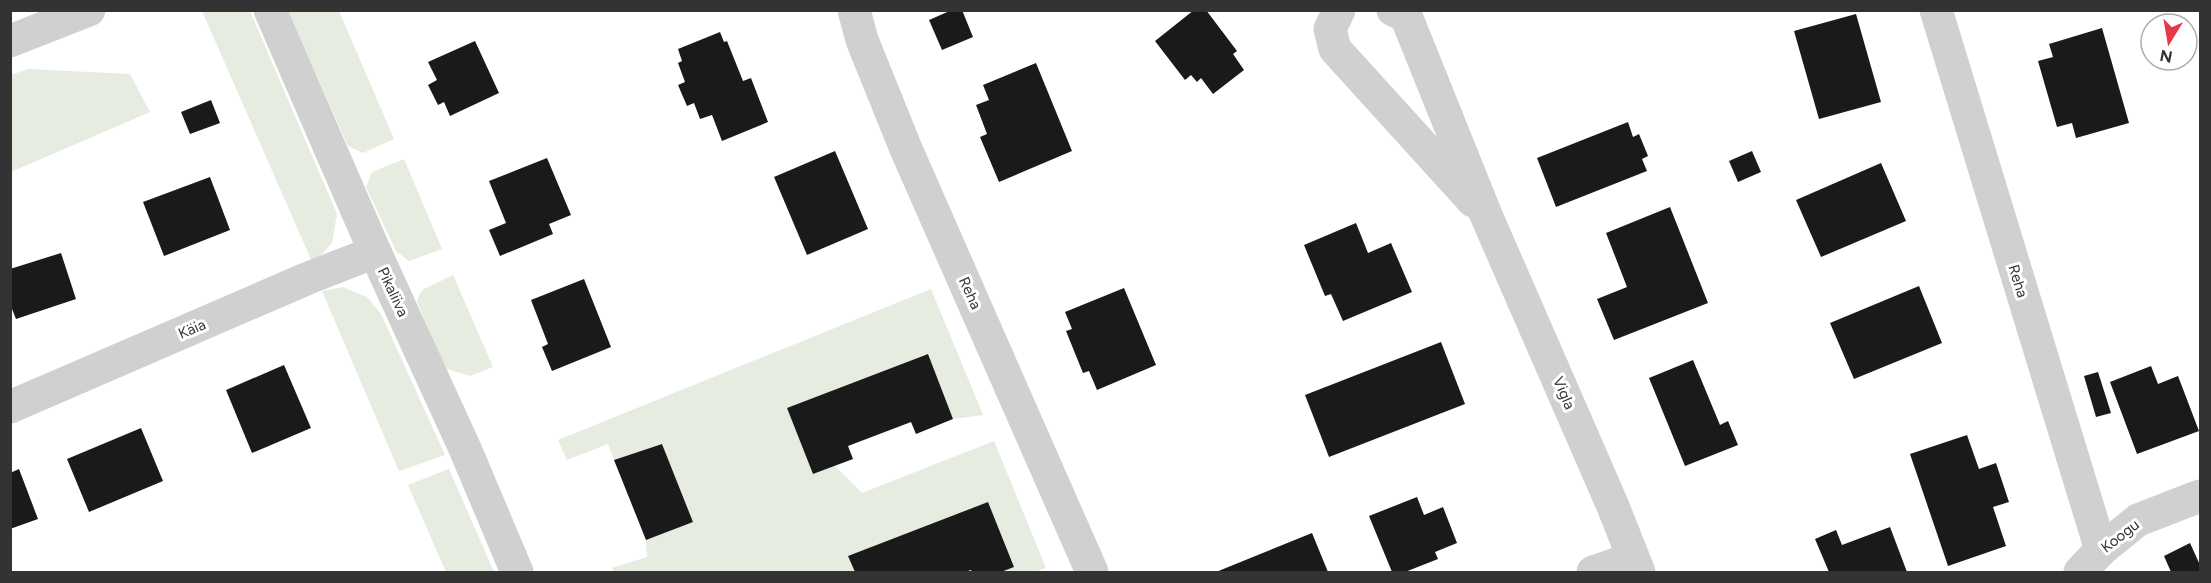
<svg xmlns="http://www.w3.org/2000/svg" width="2211" height="583" viewBox="0 0 2211 583" font-family="Figtree,sans-serif">
	<style>
		.green { fill: #e6ecdf }
		.building { fill: #1a1a1a }
		.lines { fill: none; stroke-linecap: round; stroke-linejoin: round }
		.minor { stroke: #d0d0d0; stroke-width: 33 }
		.labels { text-anchor: middle; stroke-width: 6; stroke-linejoin: round; paint-order: stroke }
		.street-label { font-size: 15px; fill: #333; stroke: #fff }
	</style>
	<rect width="100%" height="100%" fill="#fff"/>
	<g class="green">
		<path d="M 202,11 L 250,11 L 337,214 L 332,243 L 313,264 Z"/>
		<path d="M 288,11 L 339,11 L 394,139 L 363,153 L 348,146 Z"/>
		<path d="M 28,69 L 130,74 L 150,112 L 11,172 L 11,75 Z"/>
		<path d="M 404,159 L 442,249 L 409,261 L 396,251 L 366,187 L 372,172 Z"/>
		<path d="M 453,275 L 493,367 L 470,376 L 444,368 L 417,301 L 422,290 Z"/>
		<path d="M 343,287 L 367,297 L 381,314 L 445,455 L 399,471 L 322,291 Z"/>
		<path d="M 931,289 L 983,415 L 953,419 L 927,354 L 788,408 L 813,474 L 835,466 L 862,493 L 994,441 L 1046,568 L 1035,572 L 1001,572 L 1014,567 L 988,502 L 849,556 L 855,572 L 614,572 L 612,568 L 647,557 L 646,540 L 693,522 L 662,444 L 614,460 L 608,444 L 567,460 L 558,440 Z"/>
		<path d="M 449,469 L 494,572 L 446,572 L 408,485 Z"/>
	</g>
	<g class="building">
		<path d="M 952,10 L 962,10 L 973,37 L 942,50 L 929,20 Z"/>
		<path d="M 1194,10 L 1206,10 L 1237,51 L 1233,54 L 1244,70 L 1213,94 L 1201,78 L 1197,82 L 1191,75 L 1185,80 L 1155,41 Z"/>
		<path d="M 1856,14 L 1881,102 L 1819,119 L 1794,31 Z"/>
		<path d="M 2102,28 L 2129,123 L 2076,138 L 2072,123 L 2057,127 L 2038,61 L 2053,57 L 2049,44 Z"/>
		<path d="M 720,32 L 724,42 L 727,41 L 743,81 L 751,78 L 768,122 L 722,141 L 712,115 L 700,119 L 694,103 L 687,106 L 678,85 L 685,82 L 678,63 L 682,61 L 678,49 Z"/>
		<path d="M 475,41 L 499,93 L 450,116 L 444,102 L 438,105 L 428,85 L 437,80 L 428,62 Z"/>
		<path d="M 1036,63 L 1072,151 L 999,182 L 980,137 L 987,134 L 976,105 L 989,100 L 983,85 Z"/>
		<path d="M 211,100 L 220,123 L 190,134 L 181,112 Z"/>
		<path d="M 1628,122 L 1633,137 L 1639,134 L 1648,156 L 1642,159 L 1647,171 L 1556,207 L 1537,158 Z"/>
		<path d="M 835,151 L 868,229 L 807,255 L 774,177 Z"/>
		<path d="M 1752,151 L 1761,172 L 1738,182 L 1729,161 Z"/>
		<path d="M 547,158 L 571,215 L 549,224 L 553,234 L 500,256 L 489,230 L 506,223 L 489,181 Z"/>
		<path d="M 1881,163 L 1906,221 L 1821,257 L 1796,200 Z"/>
		<path d="M 210,177 L 230,230 L 164,256 L 143,202 Z"/>
		<path d="M 1670,207 L 1708,303 L 1614,340 L 1597,299 L 1627,287 L 1606,233 Z"/>
		<path d="M 1356,223 L 1368,253 L 1391,243 L 1412,292 L 1343,321 L 1331,294 L 1325,296 L 1304,245 Z"/>
		<path d="M 61,253 L 76,299 L 16,319 L 10,304 L 10,269 Z"/>
		<path d="M 584,279 L 611,347 L 552,371 L 542,347 L 548,344 L 531,300 Z"/>
		<path d="M 1919,286 L 1942,343 L 1854,379 L 1830,323 Z"/>
		<path d="M 1124,288 L 1156,365 L 1097,390 L 1089,371 L 1083,373 L 1066,331 L 1072,329 L 1065,312 Z"/>
		<path d="M 1441,342 L 1465,404 L 1329,457 L 1305,395 Z"/>
		<path d="M 928,354 L 953,419 L 916,434 L 911,422 L 848,446 L 853,459 L 813,474 L 787,408 Z"/>
		<path d="M 1693,360 L 1720,425 L 1728,421 L 1738,445 L 1685,466 L 1649,378 Z"/>
		<path d="M 284,365 L 311,428 L 252,453 L 226,390 Z"/>
		<path d="M 2151,366 L 2158,384 L 2178,376 L 2199,431 L 2137,454 L 2110,382 Z"/>
		<path d="M 2098,372 L 2111,413 L 2096,417 L 2084,376 Z"/>
		<path d="M 141,428 L 163,481 L 89,512 L 67,459 Z"/>
		<path d="M 1967,435 L 1979,469 L 1996,463 L 2009,502 L 1993,507 L 2006,546 L 1948,566 L 1910,454 Z"/>
		<path d="M 662,444 L 693,522 L 646,540 L 614,460 Z"/>
		<path d="M 19,469 L 38,519 L 10,529 L 10,473 Z"/>
		<path d="M 1417,497 L 1424,515 L 1443,507 L 1457,543 L 1435,552 L 1438,559 L 1405,572 L 1392,572 L 1369,516 Z"/>
		<path d="M 988,502 L 1014,567 L 1001,572 L 972,572 L 971,570 L 965,572 L 855,572 L 848,556 Z"/>
		<path d="M 1890,527 L 1907,572 L 1829,572 L 1815,539 L 1836,530 L 1842,545 Z"/>
		<path d="M 1312,533 L 1328,572 L 1216,572 Z"/>
		<path d="M 2190,543 L 2200,565 L 2200,572 L 2171,572 L 2164,556 Z"/>
	</g>
	<g class="lines">
		<g class="minor">
			<path d="M 270,10 L 375,252 L 466,451 L 517,572"/>
			<path d="M 854,10 L 862,40 L 906,149 L 1092,572"/>
			<path d="M 1339,10 L 1330,29 L 1335,49 L 1473,201"/>
			<path d="M 1393,10 L 1406,16 L 1486,215 L 1612,504 L 1639,572"/>
			<path d="M 1936,10 L 2101,550"/>
			<path d="M 10,41 L 89,10"/>
			<path d="M 10,407 L 306,279 L 375,252"/>
			<path d="M 1593,572 L 1633,558"/>
			<path d="M 2080,572 L 2101,550 L 2138,520 L 2200,496"/>
		</g>
	</g>
	<g class="labels">
		<g class="street-label">
			<text transform="translate(2018 281) rotate(73)" y="5">Reha</text>
			<text transform="translate(393 292) rotate(65)" y="5">Pikaliiva</text>
			<text transform="translate(970 293) rotate(66)" y="5">Reha</text>
			<text transform="translate(192 329) rotate(-23)" y="5">Käia</text>
			<text transform="translate(1564 393) rotate(67)" y="5">Vigla</text>
			<text transform="translate(2120 536) rotate(-38)" y="5">Koogu</text>
		</g>
	</g>
	<rect width="2211" height="583" fill="none" stroke="#333333" stroke-width="24"/>
	<g transform="translate(2169 42) rotate(191)"><circle r="28" fill="#ffffff" stroke="#adadad" stroke-width="1.5"/>
	<path d="M0-4.5L10 22L0 15L-10 22Z" fill="#e63946"/>
	<text y="-9" font-size="16" font-weight="bold" text-anchor="middle" fill="#333333">N</text>
	</g>
</svg>
